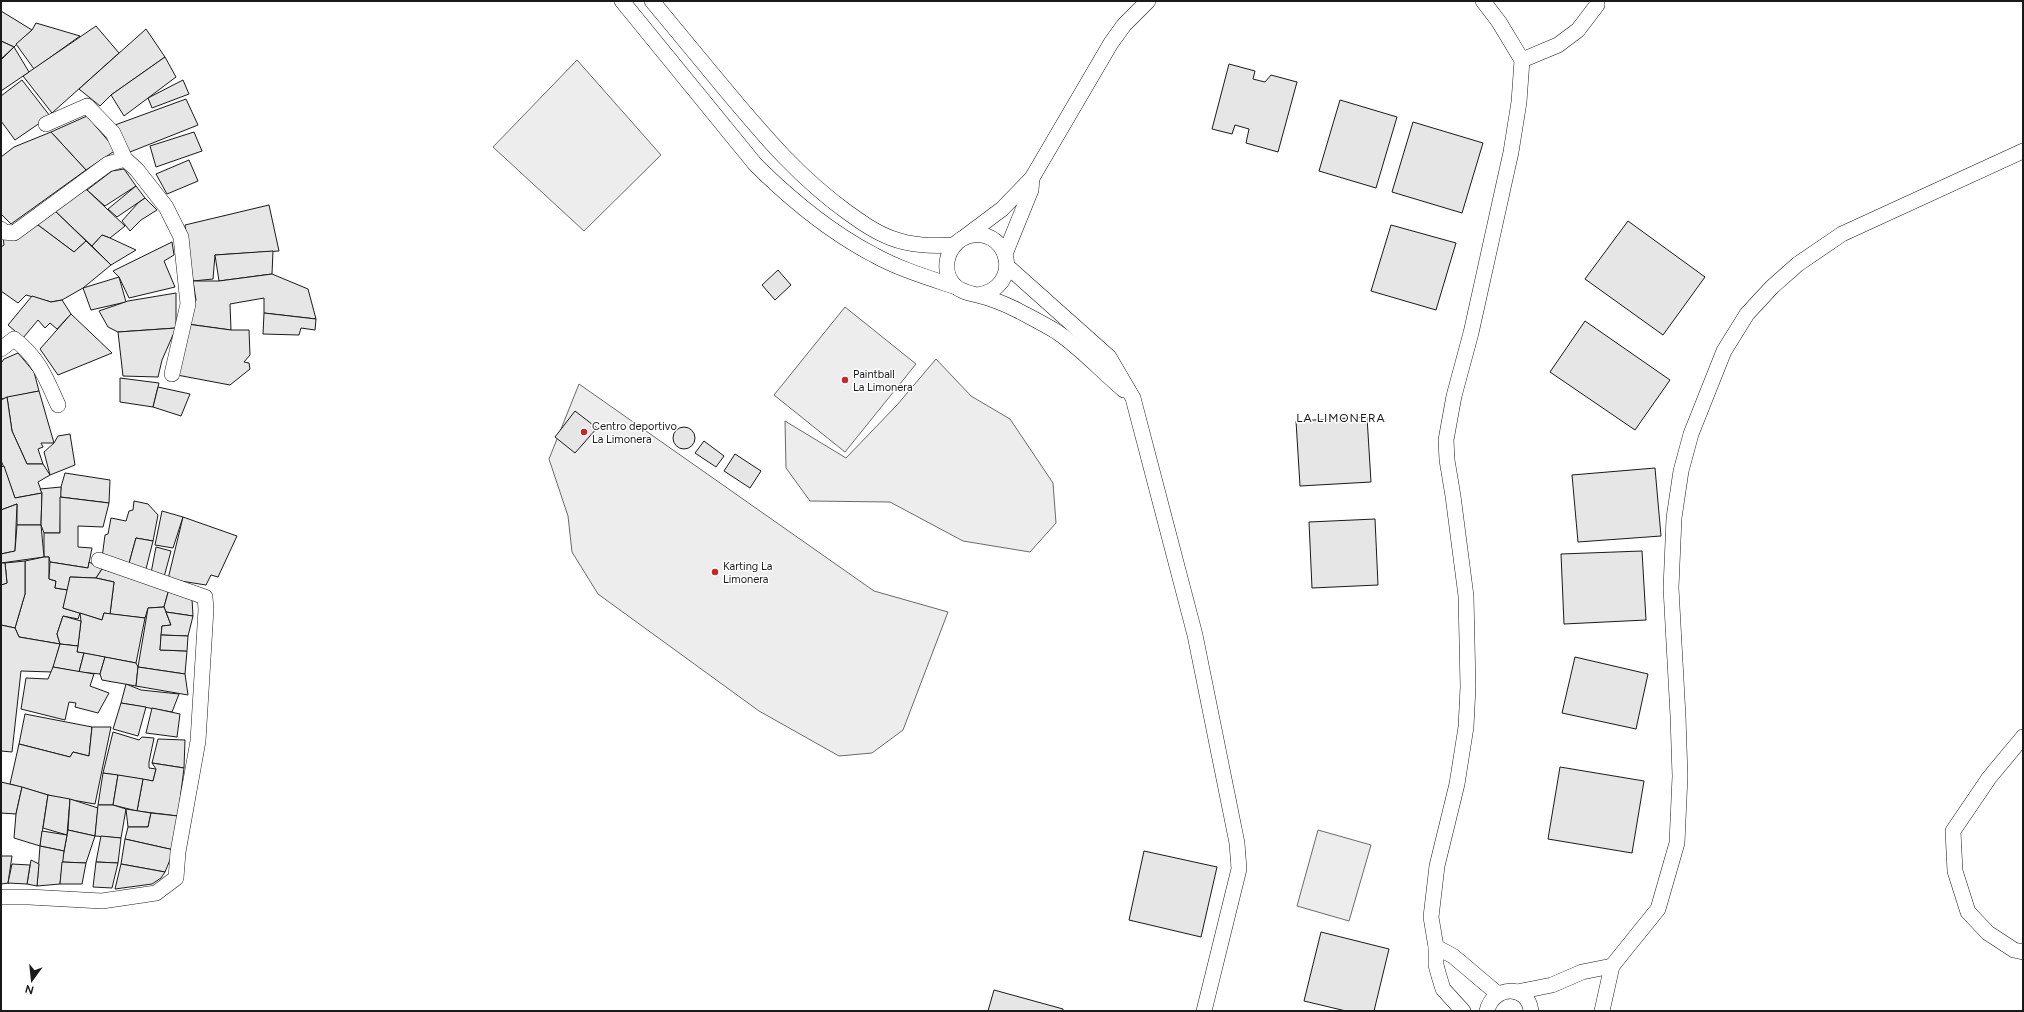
<svg xmlns="http://www.w3.org/2000/svg" width="2024" height="1012" viewBox="0 0 2024 1012" font-family="Figtree,sans-serif">
	<style>
		.built { fill: #ededed; stroke: #6a6a6a }
		.building { fill: #e6e6e6; stroke: #1a1a1a }
		.lines { fill: none; stroke-linecap: round; stroke-linejoin: round }
		.minor-casing { stroke: #1a1a1a; stroke-width: 16 }
		.minor { stroke: #fff; stroke-width: 15 }
		.poi-dot { fill: #c62828; stroke: #fff; stroke-width: 1.5 }
		.labels { text-anchor: middle; stroke-width: 3; stroke-linejoin: round; paint-order: stroke }
		.poi-label { font-size: 11px; fill: #1a1a1a; stroke: #fff; text-anchor: start }
		.neighbourhood-label { font-size: 12px; letter-spacing: 1px; fill: #1a1a1a; stroke: #fff }
	</style>
	<rect width="100%" height="100%" fill="#fff"/>
	<g class="built">
		<path d="M 577,60 L 661,155 L 584,231 L 493,147 Z"/>
		<path d="M 845,307 L 916,364 L 845,452 L 774,395 Z"/>
		<path d="M 936,359 L 971,396 L 1010,419 L 1053,483 L 1056,523 L 1030,552 L 963,541 L 890,502 L 810,501 L 786,468 L 785,421 L 846,458 L 897,405 Z"/>
		<path d="M 579,384 L 874,591 L 948,612 L 903,730 L 872,753 L 839,756 L 759,711 L 598,594 L 572,552 L 568,516 L 549,459 Z"/>
		<path d="M 1318,830 L 1371,845 L 1349,921 L 1297,906 Z"/>
	</g>
	<g class="building">
		<path d="M 1,11 L 32,30 L 14,47 L 1,41 Z"/>
		<path d="M 36,23 L 80,36 L 34,69 L 16,44 L 32,30 Z"/>
		<path d="M 96,26 L 119,53 L 52,113 L 23,76 Z"/>
		<path d="M 146,29 L 165,57 L 111,95 L 100,106 L 79,89 Z"/>
		<path d="M 1,41 L 14,47 L 1,59 Z"/>
		<path d="M 14,47 L 29,72 L 1,91 L 1,60 Z"/>
		<path d="M 165,57 L 176,77 L 124,116 L 111,95 Z"/>
		<path d="M 1229,64 L 1255,71 L 1253,79 L 1265,82 L 1271,75 L 1297,82 L 1278,152 L 1246,143 L 1249,129 L 1235,125 L 1232,134 L 1212,129 Z"/>
		<path d="M 22,80 L 50,116 L 15,140 L 1,121 L 1,96 Z"/>
		<path d="M 183,80 L 189,94 L 152,108 L 148,98 Z"/>
		<path d="M 186,99 L 198,125 L 130,152 L 115,125 Z"/>
		<path d="M 1340,100 L 1397,117 L 1376,188 L 1319,171 Z"/>
		<path d="M 87,116 L 116,150 L 86,170 L 51,132 Z"/>
		<path d="M 1413,122 L 1483,143 L 1462,213 L 1392,192 Z"/>
		<path d="M 51,132 L 86,170 L 11,224 L 1,214 L 1,157 L 14,147 Z"/>
		<path d="M 194,132 L 202,151 L 156,167 L 150,146 Z"/>
		<path d="M 189,160 L 198,181 L 167,194 L 156,174 Z"/>
		<path d="M 124,169 L 136,186 L 105,206 L 87,190 L 112,171 Z"/>
		<path d="M 136,186 L 145,198 L 117,217 L 108,209 Z"/>
		<path d="M 82,188 L 87,190 L 125,226 L 110,238 L 102,235 L 92,246 L 53,209 Z"/>
		<path d="M 145,198 L 157,210 L 141,220 L 130,231 L 122,221 L 138,203 Z"/>
		<path d="M 269,205 L 279,251 L 215,255 L 213,279 L 193,281 L 185,225 Z"/>
		<path d="M 53,209 L 86,241 L 74,252 L 38,225 Z"/>
		<path d="M 1628,221 L 1705,277 L 1663,335 L 1585,279 Z"/>
		<path d="M 38,225 L 74,252 L 86,241 L 111,265 L 83,288 L 62,300 L 51,302 L 26,295 L 18,303 L 1,291 L 1,247 L 4,245 L 3,237 Z"/>
		<path d="M 1391,225 L 1456,243 L 1436,310 L 1371,291 Z"/>
		<path d="M 102,235 L 110,238 L 136,250 L 111,265 L 92,246 Z"/>
		<path d="M 172,242 L 174,255 L 164,261 L 175,287 L 129,298 L 119,277 L 113,271 Z"/>
		<path d="M 273,251 L 272,274 L 219,281 L 215,255 Z"/>
		<path d="M 778,270 L 791,285 L 775,300 L 762,285 Z"/>
		<path d="M 272,274 L 308,289 L 316,319 L 264,313 L 264,298 L 230,304 L 231,330 L 187,324 L 196,300 L 193,281 L 219,281 Z"/>
		<path d="M 119,277 L 126,302 L 91,310 L 83,288 Z"/>
		<path d="M 176,293 L 176,328 L 118,332 L 108,327 L 99,311 L 128,301 Z"/>
		<path d="M 32,296 L 51,302 L 62,300 L 71,314 L 57,329 L 50,323 L 45,328 L 38,320 L 23,338 L 8,325 Z"/>
		<path d="M 264,313 L 316,319 L 315,330 L 301,328 L 299,335 L 263,334 Z"/>
		<path d="M 71,314 L 112,353 L 58,375 L 40,349 Z"/>
		<path d="M 1585,321 L 1670,380 L 1635,430 L 1550,372 Z"/>
		<path d="M 187,324 L 231,330 L 249,330 L 250,355 L 244,362 L 249,363 L 250,369 L 230,385 L 177,375 Z"/>
		<path d="M 176,328 L 162,360 L 158,377 L 123,376 L 118,332 Z"/>
		<path d="M 18,353 L 34,372 L 39,391 L 1,399 L 1,363 L 4,359 Z"/>
		<path d="M 120,378 L 159,383 L 153,407 L 120,402 Z"/>
		<path d="M 158,387 L 190,394 L 181,416 L 153,407 Z"/>
		<path d="M 39,391 L 54,443 L 41,443 L 43,447 L 38,449 L 43,464 L 27,464 L 12,431 L 7,397 Z"/>
		<path d="M 7,397 L 12,431 L 27,464 L 43,464 L 50,475 L 38,482 L 42,493 L 15,498 L 1,460 L 1,400 Z"/>
		<path d="M 575,411 L 597,428 L 575,453 L 555,437 Z"/>
		<path d="M 1367,417 L 1371,482 L 1300,486 L 1296,421 Z"/>
		<circle cx="684" cy="438" r="11"/>
		<path d="M 70,434 L 75,465 L 50,475 L 44,452 L 54,443 L 58,436 Z"/>
		<path d="M 704,441 L 724,456 L 716,467 L 695,453 Z"/>
		<path d="M 735,454 L 761,471 L 750,488 L 724,471 Z"/>
		<path d="M 4,466 L 15,498 L 42,493 L 41,525 L 17,525 L 17,504 L 1,510 L 1,467 Z"/>
		<path d="M 1655,468 L 1661,536 L 1578,542 L 1572,475 Z"/>
		<path d="M 65,473 L 110,480 L 109,503 L 60,497 L 61,487 Z"/>
		<path d="M 61,487 L 60,533 L 44,533 L 41,525 L 42,493 L 40,489 Z"/>
		<path d="M 60,497 L 109,503 L 103,527 L 78,526 L 78,547 L 92,548 L 88,568 L 50,562 L 49,557 L 44,557 L 44,533 L 60,533 Z"/>
		<path d="M 134,501 L 148,504 L 158,515 L 153,541 L 136,538 L 128,567 L 102,558 L 105,535 L 108,534 L 111,518 L 126,521 L 129,511 L 133,510 Z"/>
		<path d="M 17,504 L 15,551 L 1,554 L 1,510 Z"/>
		<path d="M 162,511 L 183,517 L 173,548 L 155,545 Z"/>
		<path d="M 183,517 L 237,536 L 218,577 L 211,575 L 206,585 L 168,579 Z"/>
		<path d="M 1375,519 L 1378,585 L 1312,588 L 1309,522 Z"/>
		<path d="M 17,525 L 41,525 L 44,557 L 1,563 L 1,554 L 15,551 Z"/>
		<path d="M 136,538 L 153,541 L 145,573 L 128,567 Z"/>
		<path d="M 156,547 L 171,551 L 164,577 L 151,573 Z"/>
		<path d="M 1642,551 L 1646,620 L 1564,624 L 1561,554 Z"/>
		<path d="M 44,557 L 49,557 L 49,579 L 56,581 L 55,588 L 68,590 L 63,608 L 80,613 L 78,619 L 63,616 L 57,634 L 60,644 L 19,637 L 15,628 L 25,594 L 25,561 Z"/>
		<path d="M 25,561 L 25,594 L 15,628 L 1,625 L 1,585 L 7,583 L 5,563 Z"/>
		<path d="M 50,562 L 88,568 L 89,562 L 102,569 L 96,578 L 70,577 L 68,590 L 55,588 L 56,581 L 49,579 Z"/>
		<path d="M 1,563 L 5,563 L 7,583 L 1,585 Z"/>
		<path d="M 102,569 L 169,589 L 164,607 L 148,608 L 145,618 L 110,614 L 114,582 L 96,578 Z"/>
		<path d="M 70,577 L 96,578 L 114,582 L 110,614 L 104,613 L 102,620 L 63,608 Z"/>
		<path d="M 169,589 L 192,599 L 193,616 L 166,612 L 164,607 Z"/>
		<path d="M 164,607 L 171,625 L 162,626 L 160,650 L 187,651 L 185,674 L 138,667 L 148,608 Z"/>
		<path d="M 166,612 L 193,616 L 188,636 L 161,635 L 162,626 L 171,625 Z"/>
		<path d="M 80,613 L 102,620 L 104,613 L 145,618 L 136,663 L 77,652 L 81,621 Z"/>
		<path d="M 63,616 L 81,621 L 78,646 L 60,644 L 57,634 Z"/>
		<path d="M 1,625 L 15,628 L 19,637 L 60,644 L 52,672 L 21,671 L 12,752 L 1,751 Z"/>
		<path d="M 161,635 L 188,636 L 187,651 L 160,650 Z"/>
		<path d="M 60,644 L 78,646 L 77,652 L 84,653 L 79,672 L 53,667 Z"/>
		<path d="M 84,653 L 105,657 L 100,674 L 79,672 Z"/>
		<path d="M 105,657 L 136,663 L 138,667 L 136,686 L 102,680 L 100,674 Z"/>
		<path d="M 1575,657 L 1648,674 L 1636,729 L 1562,713 Z"/>
		<path d="M 53,667 L 94,674 L 90,686 L 109,693 L 98,713 L 75,707 L 76,703 L 69,702 L 65,720 L 21,709 L 26,678 L 48,679 Z"/>
		<path d="M 138,667 L 185,674 L 188,695 L 136,686 Z"/>
		<path d="M 126,684 L 141,690 L 179,694 L 172,712 L 121,703 Z"/>
		<path d="M 121,703 L 146,707 L 138,736 L 113,729 Z"/>
		<path d="M 152,708 L 180,714 L 177,737 L 146,733 Z"/>
		<path d="M 25,714 L 92,727 L 89,756 L 73,752 L 70,757 L 19,744 Z"/>
		<path d="M 92,727 L 111,727 L 95,804 L 55,797 L 10,784 L 19,744 L 70,757 L 73,752 L 89,756 Z"/>
		<path d="M 113,732 L 139,740 L 142,737 L 154,738 L 149,762 L 149,768 L 156,769 L 153,781 L 103,773 Z"/>
		<path d="M 158,739 L 185,740 L 184,768 L 152,763 Z"/>
		<path d="M 152,763 L 184,768 L 178,816 L 137,811 L 143,779 L 153,781 L 156,769 Z"/>
		<path d="M 1560,767 L 1644,781 L 1632,853 L 1548,839 Z"/>
		<path d="M 103,773 L 118,775 L 113,805 L 98,805 Z"/>
		<path d="M 118,775 L 143,779 L 137,811 L 113,805 Z"/>
		<path d="M 1,782 L 22,787 L 16,814 L 1,813 Z"/>
		<path d="M 22,787 L 48,795 L 40,846 L 14,838 L 16,814 Z"/>
		<path d="M 48,795 L 70,799 L 67,835 L 43,828 Z"/>
		<path d="M 70,799 L 98,808 L 95,836 L 68,830 Z"/>
		<path d="M 98,805 L 113,805 L 126,809 L 121,838 L 95,836 Z"/>
		<path d="M 126,809 L 151,813 L 148,827 L 128,827 Z"/>
		<path d="M 151,813 L 178,816 L 174,850 L 125,839 L 128,827 L 148,827 Z"/>
		<path d="M 68,830 L 95,836 L 86,863 L 62,862 Z"/>
		<path d="M 42,831 L 67,835 L 64,851 L 40,846 Z"/>
		<path d="M 101,836 L 121,838 L 118,863 L 96,862 Z"/>
		<path d="M 125,839 L 174,850 L 165,872 L 121,864 Z"/>
		<path d="M 40,846 L 64,851 L 60,884 L 37,886 Z"/>
		<path d="M 1144,851 L 1217,867 L 1201,937 L 1129,920 Z"/>
		<path d="M 1,856 L 12,856 L 8,883 L 9,883 L 1,884 Z"/>
		<path d="M 31,860 L 39,864 L 37,886 L 27,884 Z"/>
		<path d="M 62,862 L 86,863 L 82,884 L 60,884 Z"/>
		<path d="M 96,862 L 118,863 L 112,888 L 93,887 Z"/>
		<path d="M 12,864 L 30,865 L 27,884 L 8,883 Z"/>
		<path d="M 121,864 L 165,872 L 161,878 L 152,884 L 115,889 Z"/>
		<path d="M 1321,932 L 1389,949 L 1374,1011 L 1346,1011 L 1304,1001 Z"/>
		<path d="M 994,990 L 1063,1009 L 1063,1011 L 988,1011 Z"/>
	</g>
	<g class="lines">
		<defs>
			<g id="minor">
				<path d="M 622,1 L 755,164 C 790,199 830,232 874,255 C 899,269 929,278 956,287"/>
				<path d="M 652,1 C 678,32 703,63 729,94 C 766,138 800,178 847,212 C 861,222 875,232 891,238 C 912,246 932,246 954,245"/>
				<path d="M 1522,60 L 1558,45 L 1578,30 L 1597,5 L 1597,1"/>
				<path d="M 46,124 L 87,106 L 113,133 L 125,159"/>
				<path d="M 1,229 L 3,232 L 14,233 L 108,164 L 125,159 L 137,170 L 166,207 L 181,237 L 188,304 L 172,374"/>
				<path d="M 966,236 L 1002,209 L 1032,178 L 1111,43 L 1124,25 L 1148,1"/>
				<path d="M 1005,254 L 1031,190 L 1032,178"/>
				<path d="M 1007,266 L 1109,357 L 1133,398 L 1195,635 L 1237,843 L 1239,869 L 1204,1011"/>
				<path d="M 978,295 C 1023,287 1010,230 973,235 C 949,238 938,269 955,286 C 962,292 969,293 977,295 C 990,298 1005,304 1017,310 C 1030,317 1044,324 1057,332 C 1081,348 1101,371 1124,390"/>
				<path d="M 1,349 L 14,339 C 39,358 46,378 58,405"/>
				<path d="M 2023,737 L 1989,778 L 1953,831 L 1955,871 L 1968,912 L 1988,933 L 2014,950 L 2023,952"/>
				<path d="M 1,897 L 29,897 L 102,901 L 156,893 L 176,878 L 178,852 L 198,741 L 206,609 L 205,597 L 99,560"/>
				<path d="M 1436,947 L 1453,956 L 1498,994"/>
				<path d="M 1517,992 L 1552,985 L 1582,972 L 1612,966"/>
				<path d="M 1463,1011 L 1443,989 L 1439,976 L 1436,965 L 1436,947 L 1431,917 L 1437,866 L 1457,784 L 1466,727 L 1468,687 L 1466,596 L 1453,496 L 1447,460 L 1446,440 L 1454,396 L 1471,333 L 1511,152 L 1519,102 L 1522,60 L 1499,22 L 1483,1"/>
				<path d="M 1487,1011 C 1493,985 1528,984 1531,1011"/>
				<path d="M 1602,1011 L 1612,966 L 1658,909 L 1677,843 L 1680,776 L 1678,716 L 1671,588 L 1674,518 L 1681,471 L 1691,434 L 1724,351 L 1747,314 L 1772,287 L 1798,264 L 1842,234 L 2023,151"/>
			</g>
		</defs>
		<use href="#minor" class="minor-casing"/>
		<use href="#minor" class="minor"/>
	</g>
	<g class="poi-dot">
		<circle cx="845" cy="380" r="4"/>
		<circle cx="584" cy="432" r="4"/>
		<circle cx="715" cy="572" r="4"/>
	</g>
	<g class="labels">
		<g class="poi-label">
			<text x="853" y="378">Paintball<tspan x="853" dy="13">La Limonera</tspan></text>
			<text x="592" y="430">Centro deportivo<tspan x="592" dy="13">La Limonera</tspan></text>
			<text x="723" y="570">Karting La<tspan x="723" dy="13">Limonera</tspan></text>
		</g>
		<g class="neighbourhood-label">
			<text x="1341" y="422">LA LIMONERA</text>
		</g>
	</g>
	<rect width="2024" height="1012" fill="none" stroke="#1a1a1a" stroke-width="4"/>
	<g transform="translate(32 980) rotate(195)" stroke="#ffffff" stroke-width="3" paint-order="stroke">
	<path d="M0-3L7 15L0 10L-7 15Z" fill="#1a1a1a"/>
	<text y="-6" font-size="11" font-weight="bold" text-anchor="middle" fill="#1a1a1a">N</text>
	</g>
</svg>
